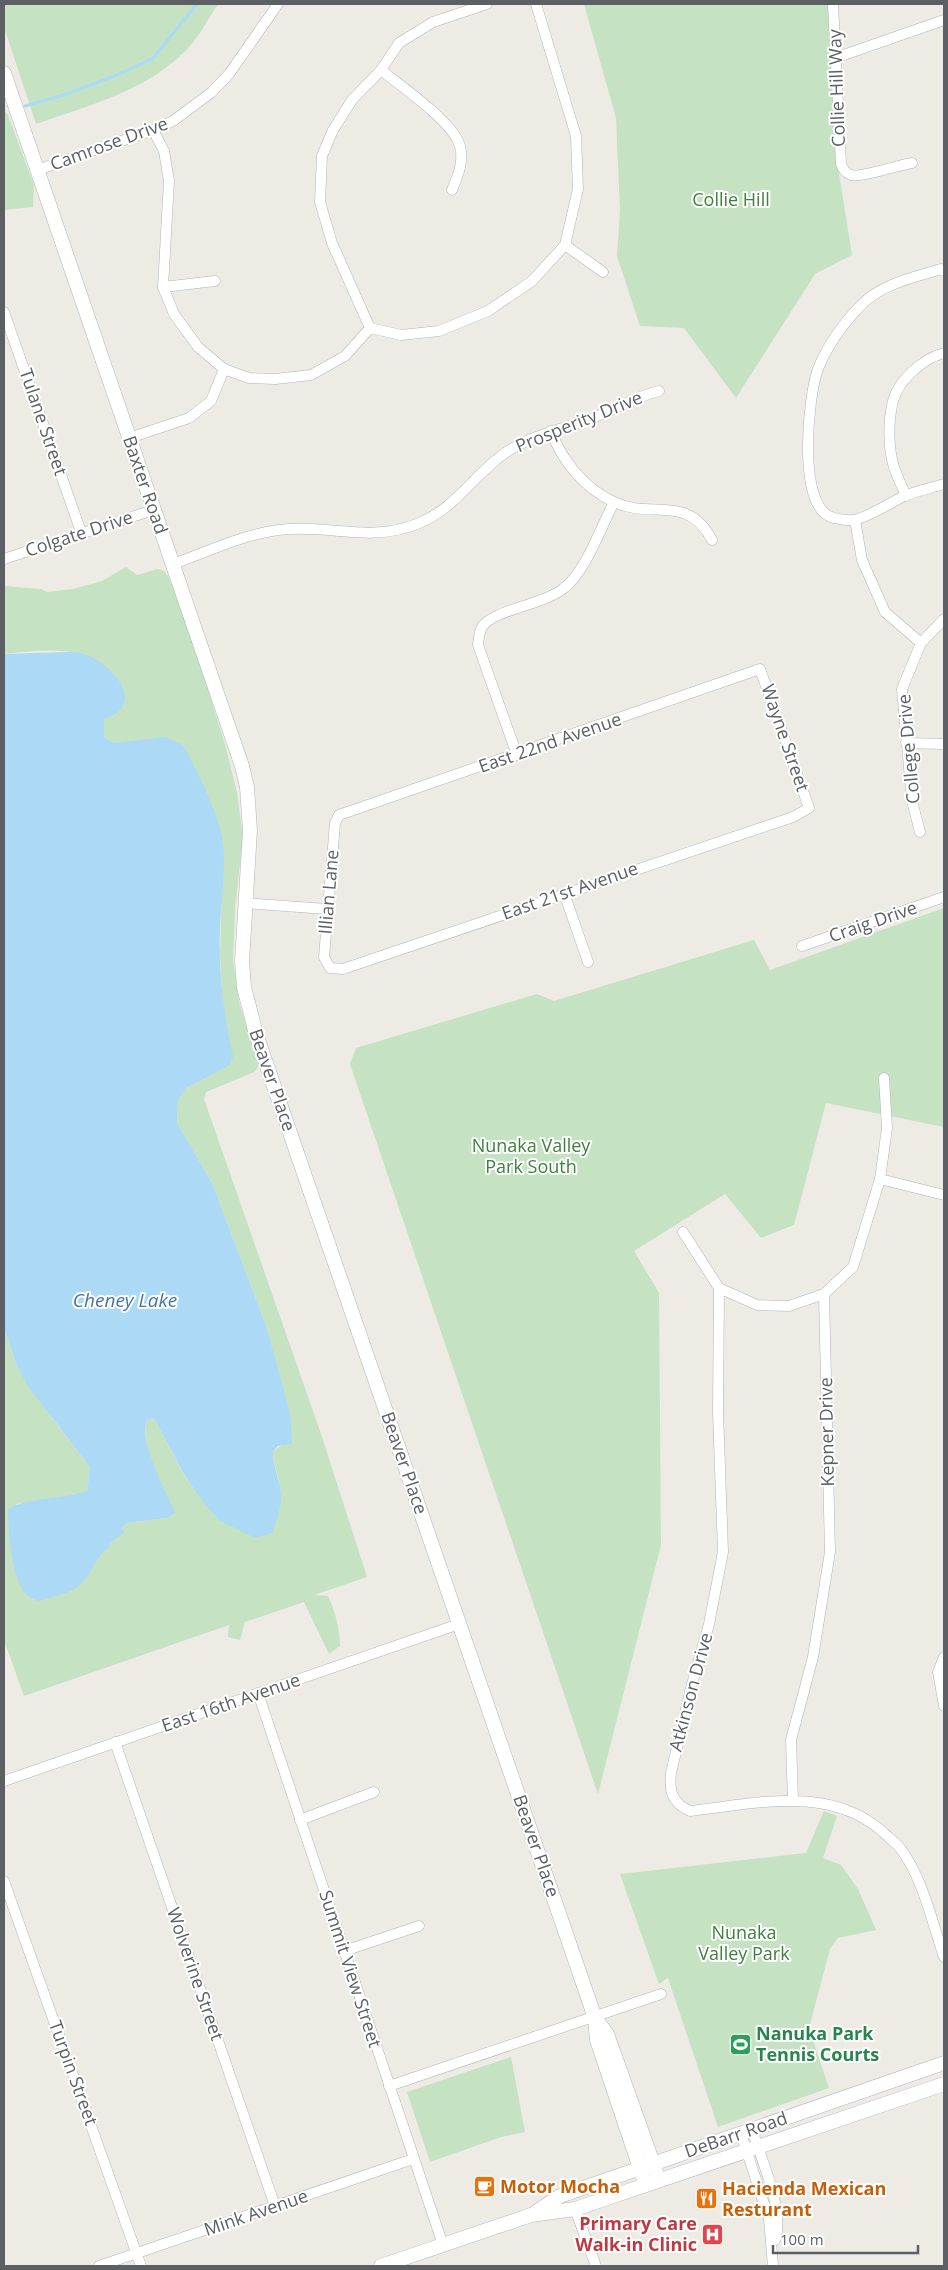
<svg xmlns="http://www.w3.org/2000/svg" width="948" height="2270" viewBox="0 0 948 2270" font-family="'Open Sans',sans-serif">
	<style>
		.green { fill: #c5e2c3 }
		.water { fill: #abd9f6 }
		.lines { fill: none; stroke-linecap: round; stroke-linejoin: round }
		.stream { stroke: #abd9f6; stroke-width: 3 }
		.street-casing { stroke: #b1b4b8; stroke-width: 11 }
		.secondary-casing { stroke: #b1b4b8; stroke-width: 15 }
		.street { stroke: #fff; stroke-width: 10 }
		.secondary { stroke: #fff; stroke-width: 14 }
		.labels { text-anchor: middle; stroke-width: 4; stroke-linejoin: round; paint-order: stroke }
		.street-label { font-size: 18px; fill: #5c5f63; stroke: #fff }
		.park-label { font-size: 18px; fill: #3e803e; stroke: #fff }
		.leisure-label { font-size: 18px; font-weight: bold; fill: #27864d; stroke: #fff; text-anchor: start }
		.food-label { font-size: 18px; font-weight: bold; fill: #c56008; stroke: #fff; text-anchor: start }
		.health-label { font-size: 18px; font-weight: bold; fill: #be3a42; stroke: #fff; text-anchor: end }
		.water-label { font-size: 19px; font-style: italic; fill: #47759e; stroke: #fff }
	</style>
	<rect width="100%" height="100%" fill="#edebe4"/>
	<g class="green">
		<path d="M 4,4 L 218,4 C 209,17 201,33 191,45 C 151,90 90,105 36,124 L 4,27 Z"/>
		<path d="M 584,4 L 828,4 L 836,155 L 852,255 L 815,274 L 736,398 L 684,328 L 640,326 L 617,256 L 620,210 L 616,118 Z"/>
		<path d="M 4,111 L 8,115 L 34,185 L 33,207 L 4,210 Z"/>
		<path d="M 126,567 L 137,575 L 158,569 L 164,571 L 168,576 L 188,625 L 226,748 L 237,793 L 243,836 L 235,909 L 233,961 L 240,1006 L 259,1066 L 254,1072 L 206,1092 L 204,1099 L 321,1434 L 367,1577 L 314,1595 L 328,1596 C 335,1611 340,1629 340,1646 L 329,1654 L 304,1602 L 245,1622 L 240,1640 L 228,1637 L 229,1625 L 24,1696 L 4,1640 L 4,1327 L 15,1361 L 52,1418 L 90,1467 L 87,1491 L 72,1497 L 16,1504 L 83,1582 L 100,1553 L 109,1548 L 111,1542 L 123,1533 L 122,1528 L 127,1523 L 167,1518 C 161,1496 141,1439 147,1420 L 153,1418 L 155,1420 L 185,1477 L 219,1520 L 275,1526 C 278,1514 282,1500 280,1486 C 278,1474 273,1464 273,1451 L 284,1444 L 272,1353 L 266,1326 L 212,1183 L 177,1123 L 178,1100 L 186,1088 L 225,1068 L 220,955 L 223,843 L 190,759 L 183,745 L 115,743 L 104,737 L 104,719 L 96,660 C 70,646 33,651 4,654 L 4,586 L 41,589 L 47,592 L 73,589 L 102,581 Z"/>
		<path d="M 944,908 L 944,1127 L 826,1103 L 794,1225 L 761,1238 L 725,1194 L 634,1251 L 659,1293 L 661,1545 L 598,1794 L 350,1064 L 356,1048 L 537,994 L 554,1001 L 754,940 L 770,970 Z"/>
		<path d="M 824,1811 L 837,1816 L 823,1858 L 841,1865 L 858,1889 L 876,1930 L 838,1938 L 830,1949 L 809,2028 L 829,2088 L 718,2127 L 668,1978 L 659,1984 L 620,1874 L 806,1853 Z"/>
		<path d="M 511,2057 L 525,2132 L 501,2137 L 430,2162 L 407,2092 Z"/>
	</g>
	<path class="water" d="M 67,652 C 72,652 78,652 83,654 C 102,658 141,692 118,712 C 115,715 109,717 104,719 L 104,737 L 115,743 L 165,737 L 183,745 C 196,769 221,818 223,844 C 226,872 221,900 220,928 C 218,973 224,1014 233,1057 L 229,1065 L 225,1068 L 186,1088 L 178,1100 L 177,1123 L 212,1183 L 266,1326 L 290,1413 L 292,1444 L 278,1446 L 273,1451 C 273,1464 277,1474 280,1486 C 283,1502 278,1519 272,1533 L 255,1538 L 219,1520 L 204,1503 L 185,1476 L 155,1420 L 153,1418 L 147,1420 C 139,1444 165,1489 175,1513 L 167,1518 L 127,1523 L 122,1528 L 124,1533 L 111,1542 L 109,1548 C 95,1556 93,1572 82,1583 C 71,1594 53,1596 38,1601 C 33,1598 27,1596 24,1592 C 12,1573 8,1533 8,1510 C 24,1497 64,1500 87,1491 L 90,1467 L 27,1385 L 15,1361 L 4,1327 L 4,654 Z"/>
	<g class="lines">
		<path class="stream" d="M 25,106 L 67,94 L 124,72 L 153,58 L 197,4"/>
		<defs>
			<g id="street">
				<path d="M 833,4 L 841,164 C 843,169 845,173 851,175 C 860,178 899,165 912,163"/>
				<path d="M 835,58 L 944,20"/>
				<path d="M 381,70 C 402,87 447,118 458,141 C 466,157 458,176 452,190"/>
				<path d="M 153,130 L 164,151 L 169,181 L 163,287 L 174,314 L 198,347 L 224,369 L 249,378 L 275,379 L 311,375 L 345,356 L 370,328"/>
				<path d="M 37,170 L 153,130 L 173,121 L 212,92 L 229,74 L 278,4"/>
				<path d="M 565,245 L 603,272"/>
				<path d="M 944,271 L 941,269 C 912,278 881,284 860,306 C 843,324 827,346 818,369 C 808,396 796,510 834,518 C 839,519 847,521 853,520 C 865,519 892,502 904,496 C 917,491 931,488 944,484"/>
				<path d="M 163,287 L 215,281"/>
				<path d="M 4,312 L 81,532"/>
				<path d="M 370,328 L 401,335 L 439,331 L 488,311 L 532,281 L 565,245 L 578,189 L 576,136 L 536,4"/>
				<path d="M 370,328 L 332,243 L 320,202 L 322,156 L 333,130 L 352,100 L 381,70 L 399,43 L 433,22 L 487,4"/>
				<path d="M 551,431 C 562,461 584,488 614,502 C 652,520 688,493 712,540"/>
				<path d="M 129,438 L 189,418 L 211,401 L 224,369"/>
				<path d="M 906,496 C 902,486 897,477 894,467 C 888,448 888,421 893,401 C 898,380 924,358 944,353"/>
				<path d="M 855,520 L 862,560 L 885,612 L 921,643"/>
				<path d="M 4,559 L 153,510"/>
				<path d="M 173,564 C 210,551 250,531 289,529 C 335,526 371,542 417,524 C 451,511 469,482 496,460 C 526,434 564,430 600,415 C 620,407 637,396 659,391"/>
				<path d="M 760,669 L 809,808 L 793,817 L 343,969 L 330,968 L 324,957 L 335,823 L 339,815 Z"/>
				<path d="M 906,743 L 944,744"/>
				<path d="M 517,755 L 478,645 C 479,639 479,632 482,627 C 494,609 544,605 564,588 C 586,571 601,527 614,502"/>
				<path d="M 920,832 L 912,801 L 902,689 L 921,643 L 944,619"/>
				<path d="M 564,893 L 588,962"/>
				<path d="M 245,903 L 327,909"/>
				<path d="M 802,946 L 944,897"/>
				<path d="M 880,1179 L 944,1195"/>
				<path d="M 683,1232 L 719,1288 L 718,1412 L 723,1552 L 709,1624 L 691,1688 L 671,1773 C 669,1791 672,1803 690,1811 C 755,1804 829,1784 883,1832 C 888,1837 895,1842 900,1848 C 923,1878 932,1922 944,1957"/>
				<path d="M 719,1288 L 757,1305 L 789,1306 L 824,1294 L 853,1267 L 880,1179 L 887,1128 L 884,1078"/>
				<path d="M 944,1657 L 938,1672 L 944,1706"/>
				<path d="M 258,1693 L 443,2245"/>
				<path d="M 115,1742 L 275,2206"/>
				<path d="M 4,1781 L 459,1624"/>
				<path d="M 793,1800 L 791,1740 L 813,1657 L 830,1552 L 824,1294"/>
				<path d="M 300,1820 L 374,1792"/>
				<path d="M 4,1881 L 141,2266"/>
				<path d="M 344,1951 L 419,1926"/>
				<path d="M 389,2086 L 661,1994"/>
				<path d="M 752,2130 C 761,2158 785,2212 775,2240"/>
				<path d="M 741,2134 L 769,2219 L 773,2266"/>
				<path d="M 575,2209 L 596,2266"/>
				<path d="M 99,2266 L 413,2159"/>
			</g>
			<g id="secondary">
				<path d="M 4,73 L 242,766 L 247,787 L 250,830 L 242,962 L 244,987 L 256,1034 L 595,2018 L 607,2034 L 659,2180"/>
				<path d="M 595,2018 L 597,2040 L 643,2177"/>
				<path d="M 536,2212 L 560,2196 L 944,2063"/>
				<path d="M 381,2266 L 531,2215 L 575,2209 L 944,2084"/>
			</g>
		</defs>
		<use href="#street" class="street-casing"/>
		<use href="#secondary" class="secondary-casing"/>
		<use href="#street" class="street"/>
		<use href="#secondary" class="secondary"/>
	</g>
	<defs>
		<symbol id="stadium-square" viewBox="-11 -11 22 22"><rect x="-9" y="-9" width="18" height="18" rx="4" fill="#2e9e5b" stroke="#fff"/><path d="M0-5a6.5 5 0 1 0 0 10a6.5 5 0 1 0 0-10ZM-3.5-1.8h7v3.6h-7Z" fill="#fff"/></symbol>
		<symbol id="cafe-square" viewBox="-11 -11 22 22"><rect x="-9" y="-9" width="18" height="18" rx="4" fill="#e8710a" stroke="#fff"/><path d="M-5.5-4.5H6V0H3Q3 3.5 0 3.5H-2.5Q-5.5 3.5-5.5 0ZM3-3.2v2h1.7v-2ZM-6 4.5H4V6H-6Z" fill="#fff"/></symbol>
		<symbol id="restaurant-square" viewBox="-11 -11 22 22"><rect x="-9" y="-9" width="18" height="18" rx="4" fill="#e8710a" stroke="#fff"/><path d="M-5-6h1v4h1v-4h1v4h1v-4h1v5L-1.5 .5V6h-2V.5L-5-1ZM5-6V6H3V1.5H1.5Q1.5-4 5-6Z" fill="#fff"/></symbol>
		<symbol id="hospital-square" viewBox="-11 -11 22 22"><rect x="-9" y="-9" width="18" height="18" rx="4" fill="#e0444e" stroke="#fff"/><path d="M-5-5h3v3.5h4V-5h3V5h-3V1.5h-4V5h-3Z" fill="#fff"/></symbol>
	</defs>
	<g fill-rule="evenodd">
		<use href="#stadium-square" x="728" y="2032" width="25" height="25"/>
		<use href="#cafe-square" x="472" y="2174" width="25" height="25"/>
		<use href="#restaurant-square" x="694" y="2186" width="25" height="25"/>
		<use href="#hospital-square" x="700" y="2222" width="25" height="25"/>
	</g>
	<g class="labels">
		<g class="street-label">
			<text transform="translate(837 88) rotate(-92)" y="6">Collie Hill Way</text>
			<text transform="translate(109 144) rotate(-20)" y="6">Camrose Drive</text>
			<text transform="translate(43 422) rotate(71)" y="6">Tulane Street</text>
			<text transform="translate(579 422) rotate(-22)" y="6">Prosperity Drive</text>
			<text transform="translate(145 485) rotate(71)" y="6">Baxter Road</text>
			<text transform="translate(79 534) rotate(-18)" y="6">Colgate Drive</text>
			<text transform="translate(785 738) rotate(71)" y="6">Wayne Street</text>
			<text transform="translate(550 743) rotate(-19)" y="6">East 22nd Avenue</text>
			<text transform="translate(909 749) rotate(-95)" y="6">College Drive</text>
			<text transform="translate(570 891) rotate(-19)" y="6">East 21st Avenue</text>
			<text transform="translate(329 892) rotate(-85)" y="6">Illian Lane</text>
			<text transform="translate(873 922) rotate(-19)" y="6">Craig Drive</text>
			<text transform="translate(272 1080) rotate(71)" y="6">Beaver Place</text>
			<text transform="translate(827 1432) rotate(-91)" y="6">Kepner Drive</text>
			<text transform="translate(404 1463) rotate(71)" y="6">Beaver Place</text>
			<text transform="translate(691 1692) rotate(-75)" y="6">Atkinson Drive</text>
			<text transform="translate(231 1703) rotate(-19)" y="6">East 16th Avenue</text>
			<text transform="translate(536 1846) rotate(71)" y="6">Beaver Place</text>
			<text transform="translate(350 1969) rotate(72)" y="6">Summit View Street</text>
			<text transform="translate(195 1974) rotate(71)" y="6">Wolverine Street</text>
			<text transform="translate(73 2073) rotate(70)" y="6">Turpin Street</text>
			<text transform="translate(736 2135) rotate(-19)" y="6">DeBarr Road</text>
			<text transform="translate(256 2213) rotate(-19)" y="6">Mink Avenue</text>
		</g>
		<g class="park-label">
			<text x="731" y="206">Collie Hill</text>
			<text x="531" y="1152">Nunaka Valley<tspan x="531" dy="21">Park South</tspan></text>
			<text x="744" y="1939">Nunaka<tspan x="744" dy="21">Valley Park</tspan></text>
		</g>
		<g class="leisure-label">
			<text x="756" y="2040">Nanuka Park<tspan x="756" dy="21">Tennis Courts</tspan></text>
		</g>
		<g class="food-label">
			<text x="500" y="2193">Motor Mocha</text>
			<text x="722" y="2195">Hacienda Mexican<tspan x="722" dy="21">Resturant</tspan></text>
		</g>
		<g class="health-label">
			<text x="697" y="2230">Primary Care<tspan x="697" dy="21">Walk-in Clinic</tspan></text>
		</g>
		<g class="water-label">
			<text x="125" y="1307">Cheney Lake</text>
		</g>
	</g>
	<rect width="948" height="2270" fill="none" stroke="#5c5f63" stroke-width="10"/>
	<path d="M773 2245v8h145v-8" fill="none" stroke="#5c5f63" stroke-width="2.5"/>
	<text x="780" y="2245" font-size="15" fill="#5c5f63" stroke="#ffffff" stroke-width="4" paint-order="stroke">100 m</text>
</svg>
